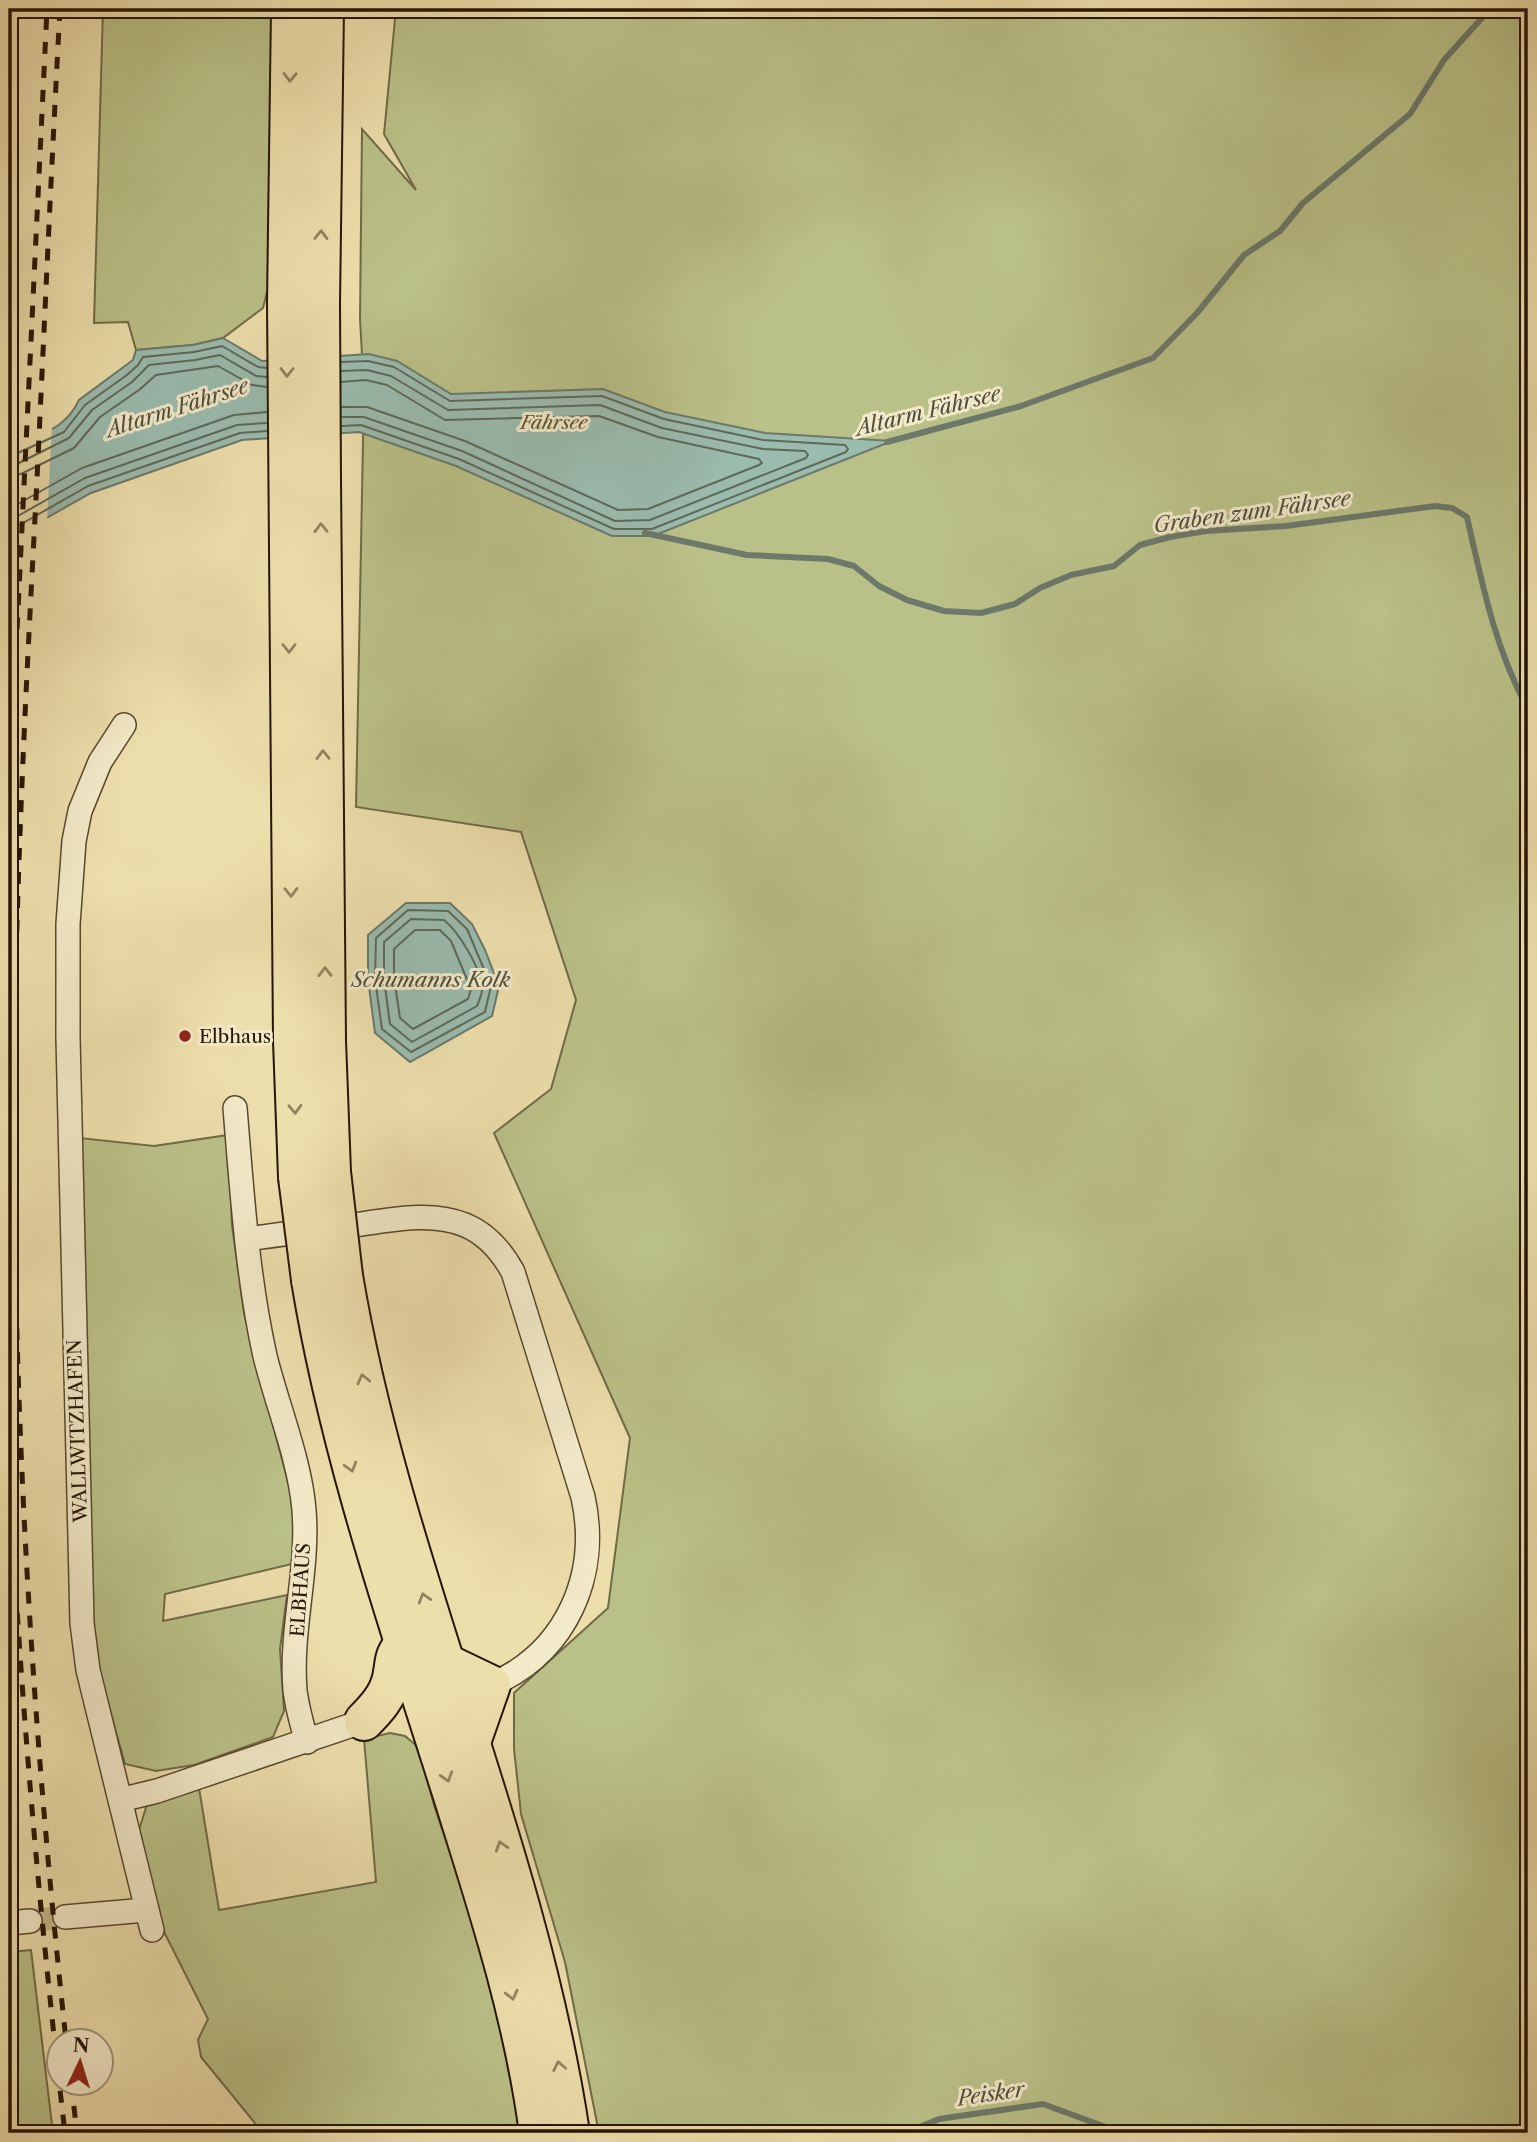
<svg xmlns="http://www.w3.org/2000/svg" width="1537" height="2142" viewBox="0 0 1537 2142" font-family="'Libre Caslon Text',serif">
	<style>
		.green { fill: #bac188; stroke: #706b46; stroke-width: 2 }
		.water { fill: #9abcaf; stroke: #6c796b; stroke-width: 2 }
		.pier { fill: #eddfac }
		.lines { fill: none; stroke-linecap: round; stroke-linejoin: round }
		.shore { stroke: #60685a; stroke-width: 2 }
		.stream { stroke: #6c796b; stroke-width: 6 }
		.minor-tunnel { stroke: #c5b78a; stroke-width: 23; stroke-dasharray: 23 11; stroke-linecap: butt }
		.minor-casing { stroke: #58482e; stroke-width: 26 }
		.trunk-casing { stroke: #261504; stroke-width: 42 }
		.minor { stroke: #f3eac9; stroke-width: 23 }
		.trunk { stroke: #eddfac; stroke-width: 38 }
		.rail { stroke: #261504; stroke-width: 5; stroke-dasharray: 12 12; stroke-linecap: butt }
		.trunk-bridge-casing { stroke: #261504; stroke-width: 42; stroke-linecap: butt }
		.trunk-bridge { stroke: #eddfac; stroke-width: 38 }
		.oneway { stroke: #938460 }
		.poi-dot { fill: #8f2418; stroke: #f3eac9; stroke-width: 2.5 }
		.labels { text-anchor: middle; stroke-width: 6; stroke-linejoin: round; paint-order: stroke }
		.park-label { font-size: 19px; font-style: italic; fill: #5a5132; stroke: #f3eac9 }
		.poi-label { font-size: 19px; fill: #261504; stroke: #f3eac9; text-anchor: start }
		.street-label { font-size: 19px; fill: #261504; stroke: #f3eac9 }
		.water-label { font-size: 21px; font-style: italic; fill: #4f4f40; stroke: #f3eac9 }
	</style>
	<rect width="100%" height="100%" fill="#eddfac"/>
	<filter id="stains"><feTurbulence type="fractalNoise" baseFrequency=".00286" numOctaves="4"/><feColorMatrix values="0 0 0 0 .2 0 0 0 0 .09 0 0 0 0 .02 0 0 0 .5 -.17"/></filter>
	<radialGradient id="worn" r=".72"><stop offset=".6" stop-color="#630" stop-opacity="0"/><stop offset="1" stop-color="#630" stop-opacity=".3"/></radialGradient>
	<g class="green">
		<path d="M 103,9 L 277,9 L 268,288 L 263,308 L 223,338 L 193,345 L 136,350 L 128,322 L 94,323 Z"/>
		<path d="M 396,9 L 1528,9 L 1528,2133 L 599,2133 L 565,1962 L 521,1814 L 514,1749 L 514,1693 L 608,1608 L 630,1438 L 494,1133 L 551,1089 L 576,1000 L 521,832 L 356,807 L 364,390 L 360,319 L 362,129 L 416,190 L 384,134 Z"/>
		<path d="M 228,1135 L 232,1225 L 244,1313 L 296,1513 L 296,1563 L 165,1594 L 163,1621 L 287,1595 L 280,1649 L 284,1711 L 273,1737 L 194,1765 L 156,1771 L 125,1764 L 99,1672 L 92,1628 L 80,1138 L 154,1146 Z"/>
		<path d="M 390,1733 L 405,1736 L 418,1747 L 434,1805 L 479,1940 L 500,2027 L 521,2133 L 263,2133 L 201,2057 L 198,2040 L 208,2019 L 161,1926 L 139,1830 L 148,1801 L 199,1788 L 219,1910 L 376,1882 L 364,1739 Z"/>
		<path d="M 31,1950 L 53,2133 L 9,2133 L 9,1952 Z"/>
	</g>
	<g class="water">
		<path d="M 223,338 L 262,361 L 369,354 L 397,361 L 451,394 L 603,389 L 665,412 L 765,433 L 892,441 L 653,536 L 612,536 L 456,466 L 359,432 L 242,440 L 91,493 L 9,539 L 9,451 C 36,432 63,434 79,400 L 133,360 L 136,350 L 193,345 Z"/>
		<path d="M 406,903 L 450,903 L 472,924 L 485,950 L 499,986 L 492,1016 L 410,1062 L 375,1033 L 368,979 L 368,935 Z"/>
	</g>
	<path class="pier" d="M 52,426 L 47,522 L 9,543 L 13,444 Z"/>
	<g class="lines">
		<g class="shore">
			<path d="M 341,362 L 368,361 L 394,367 L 450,401 L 602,396 L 664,419 L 763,440 L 845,445 L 848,449 L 846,452 L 652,529 L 614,529 L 459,459 L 361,425 L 342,426"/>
			<path d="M 341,371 L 367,370 L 391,376 L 448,410 L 600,405 L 662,428 L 763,449 L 805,451 L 808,455 L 806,458 L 650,520 L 615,521 L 462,451 L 364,417 L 342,417"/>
			<path d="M 341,382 L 366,380 L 387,385 L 445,420 L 599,416 L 658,437 L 759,459 L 762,463 L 759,465 L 648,509 L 618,510 L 465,441 L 367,407 L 342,407"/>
			<path d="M 9,457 L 64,432 L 85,405 L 127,375 L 138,365 L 143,357 L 194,352 L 222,346 L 258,367 L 267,368"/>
			<path d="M 9,465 L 17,464 L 69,438 L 92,410 L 132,382 L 149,365 L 195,360 L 220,355 L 256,376 L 267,377"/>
			<path d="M 9,476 L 21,474 L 74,448 L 100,417 L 139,390 L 156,375 L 218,366 L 252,385 L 267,387"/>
			<path d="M 9,509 L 82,468 L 234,415 L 267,412"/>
			<path d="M 9,521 L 85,478 L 237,425 L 267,423"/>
			<path d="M 9,531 L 88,486 L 240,433 L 267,431"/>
			<path d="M 408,910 L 448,911 L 467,929 L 491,986 L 485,1012 L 411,1052 L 382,1029 L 375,979 L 376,938 Z"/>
			<path d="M 411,919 L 444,920 C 459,932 482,970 482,989 C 482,995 479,1001 477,1006 L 412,1042 L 390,1024 L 384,979 L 384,942 Z"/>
			<path d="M 415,930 L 440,930 L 451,941 L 471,989 L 468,999 L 413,1029 L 400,1018 L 394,978 L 394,949 Z"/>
		</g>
		<g class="stream">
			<path d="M 887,442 L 1021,406 L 1153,358 L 1197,313 L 1244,255 L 1280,231 L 1303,203 L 1410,114 L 1444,60 L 1490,9"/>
			<path d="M 645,533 L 747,555 L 828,559 L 854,566 L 879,586 L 907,600 L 944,611 L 981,613 L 1015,604 L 1040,588 L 1071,575 L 1114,566 L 1140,545 L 1170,537 L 1206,531 L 1286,526 L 1435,506 L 1452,508 L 1467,517 C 1482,583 1495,649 1528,709"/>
			<path d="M 905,2133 L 939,2119 L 1043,2104 L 1122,2133"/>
		</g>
		<path class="minor-tunnel" d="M 30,1921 L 65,1917"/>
		<defs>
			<g id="minor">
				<path d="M 124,725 L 100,762 L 80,811 L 74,841 L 68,924 L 68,1038 L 82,1623 L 88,1670 L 152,1930"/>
				<path d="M 235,1108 C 242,1191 247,1275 265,1356 C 277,1405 300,1460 304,1510 C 309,1570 290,1630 295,1690 C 297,1707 302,1725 307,1742"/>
				<path d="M 247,1239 C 281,1234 315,1230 348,1226 C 385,1221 430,1210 465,1225 C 487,1234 502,1252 513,1272 L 583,1497 C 600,1575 567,1652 491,1685"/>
				<path d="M 120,1800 L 157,1791 L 364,1721"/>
				<path d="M 65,1917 L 146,1910"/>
				<path d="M 9,1923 L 30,1921"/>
			</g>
			<g id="trunk">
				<path d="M 291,9 L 287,303 L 293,1041 L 298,1177"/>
				<path d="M 324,9 L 320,303 L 321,479 L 326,1041 L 331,1172"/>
				<path d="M 343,1276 C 392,1569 526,1840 570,2133"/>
				<path d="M 311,1280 C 341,1463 404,1639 459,1815 C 492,1920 525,2025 539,2133"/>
				<path d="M 445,1663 L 491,1685 L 470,1745"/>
				<path d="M 364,1721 C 376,1709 388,1696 392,1678 C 396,1659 392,1659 405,1642"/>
			</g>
		</defs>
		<use href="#minor" class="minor-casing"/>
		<use href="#trunk" class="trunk-casing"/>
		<use href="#minor" class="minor"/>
		<use href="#trunk" class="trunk"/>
		<g class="rail">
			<path d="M 60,9 C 51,172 44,336 36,499 C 25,707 14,914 14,1122 C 14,1429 33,1736 66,2040"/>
			<path d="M 9,797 L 47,9"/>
			<path d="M 9,1469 C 20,1691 39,1912 65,2133"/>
			<path d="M 71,2082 L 77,2133"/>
		</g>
		<defs>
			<g id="trunk-bridge">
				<path d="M 331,1172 L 343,1276"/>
				<path d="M 298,1177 L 311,1280"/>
			</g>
		</defs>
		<use href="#trunk-bridge" class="trunk-bridge-casing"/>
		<use href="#trunk-bridge" class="trunk-bridge"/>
	</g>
	<defs><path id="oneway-chevron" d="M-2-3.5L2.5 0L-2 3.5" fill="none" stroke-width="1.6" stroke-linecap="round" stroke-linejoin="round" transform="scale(1.75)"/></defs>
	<g class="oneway">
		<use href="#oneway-chevron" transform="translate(290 77) rotate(91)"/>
		<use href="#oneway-chevron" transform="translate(321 235) rotate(-89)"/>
		<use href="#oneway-chevron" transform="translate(287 372) rotate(90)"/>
		<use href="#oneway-chevron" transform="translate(321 528) rotate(-91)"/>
		<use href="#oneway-chevron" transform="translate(289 648) rotate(90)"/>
		<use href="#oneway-chevron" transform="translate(323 755) rotate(-91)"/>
		<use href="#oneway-chevron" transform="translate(291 892) rotate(89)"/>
		<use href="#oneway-chevron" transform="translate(325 972) rotate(-91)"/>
		<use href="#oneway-chevron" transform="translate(295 1109) rotate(88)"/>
		<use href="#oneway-chevron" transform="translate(363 1379) rotate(-103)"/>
		<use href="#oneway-chevron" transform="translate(351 1467) rotate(74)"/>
		<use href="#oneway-chevron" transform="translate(424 1598) rotate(-107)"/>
		<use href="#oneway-chevron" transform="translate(447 1777) rotate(73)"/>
		<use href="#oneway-chevron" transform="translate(501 1846) rotate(-107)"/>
		<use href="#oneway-chevron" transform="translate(512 1995) rotate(76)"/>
		<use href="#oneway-chevron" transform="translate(559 2066) rotate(-101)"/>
	</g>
	<circle class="poi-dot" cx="185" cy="1036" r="7"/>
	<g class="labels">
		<g class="park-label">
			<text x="554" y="429">Fährsee</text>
		</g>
		<g class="poi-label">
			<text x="199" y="1043">Elbhaus</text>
		</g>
		<g class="street-label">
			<text transform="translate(77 1431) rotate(-92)" y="7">WALLWITZHAFEN</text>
			<text transform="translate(300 1590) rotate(-86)" y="7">ELBHAUS</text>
		</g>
		<g class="water-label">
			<text transform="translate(177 408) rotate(-18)" y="7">Altarm Fährsee</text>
			<text transform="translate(928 411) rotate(-14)" y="7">Altarm Fährsee</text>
			<text transform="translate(1252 512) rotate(-8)" y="7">Graben zum Fährsee</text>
			<text x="431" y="987">Schumanns Kolk</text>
			<text transform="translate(991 2094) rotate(-8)" y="7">Peisker</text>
		</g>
	</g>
	<rect width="1537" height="2142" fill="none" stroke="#eddfac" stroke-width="35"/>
	<rect x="10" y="10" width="1516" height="2121" fill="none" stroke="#261504" stroke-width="3.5"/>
	<rect x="18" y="18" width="1502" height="2107" fill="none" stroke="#261504" stroke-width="2"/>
	<g transform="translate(80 2062) rotate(4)"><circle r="33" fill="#f3eac9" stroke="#a1957a" stroke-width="2"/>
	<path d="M0-5L12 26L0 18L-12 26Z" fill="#8f2418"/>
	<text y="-10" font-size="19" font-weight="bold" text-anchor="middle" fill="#261504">N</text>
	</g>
	<rect width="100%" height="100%" filter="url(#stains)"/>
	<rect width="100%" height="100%" fill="url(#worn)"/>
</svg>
